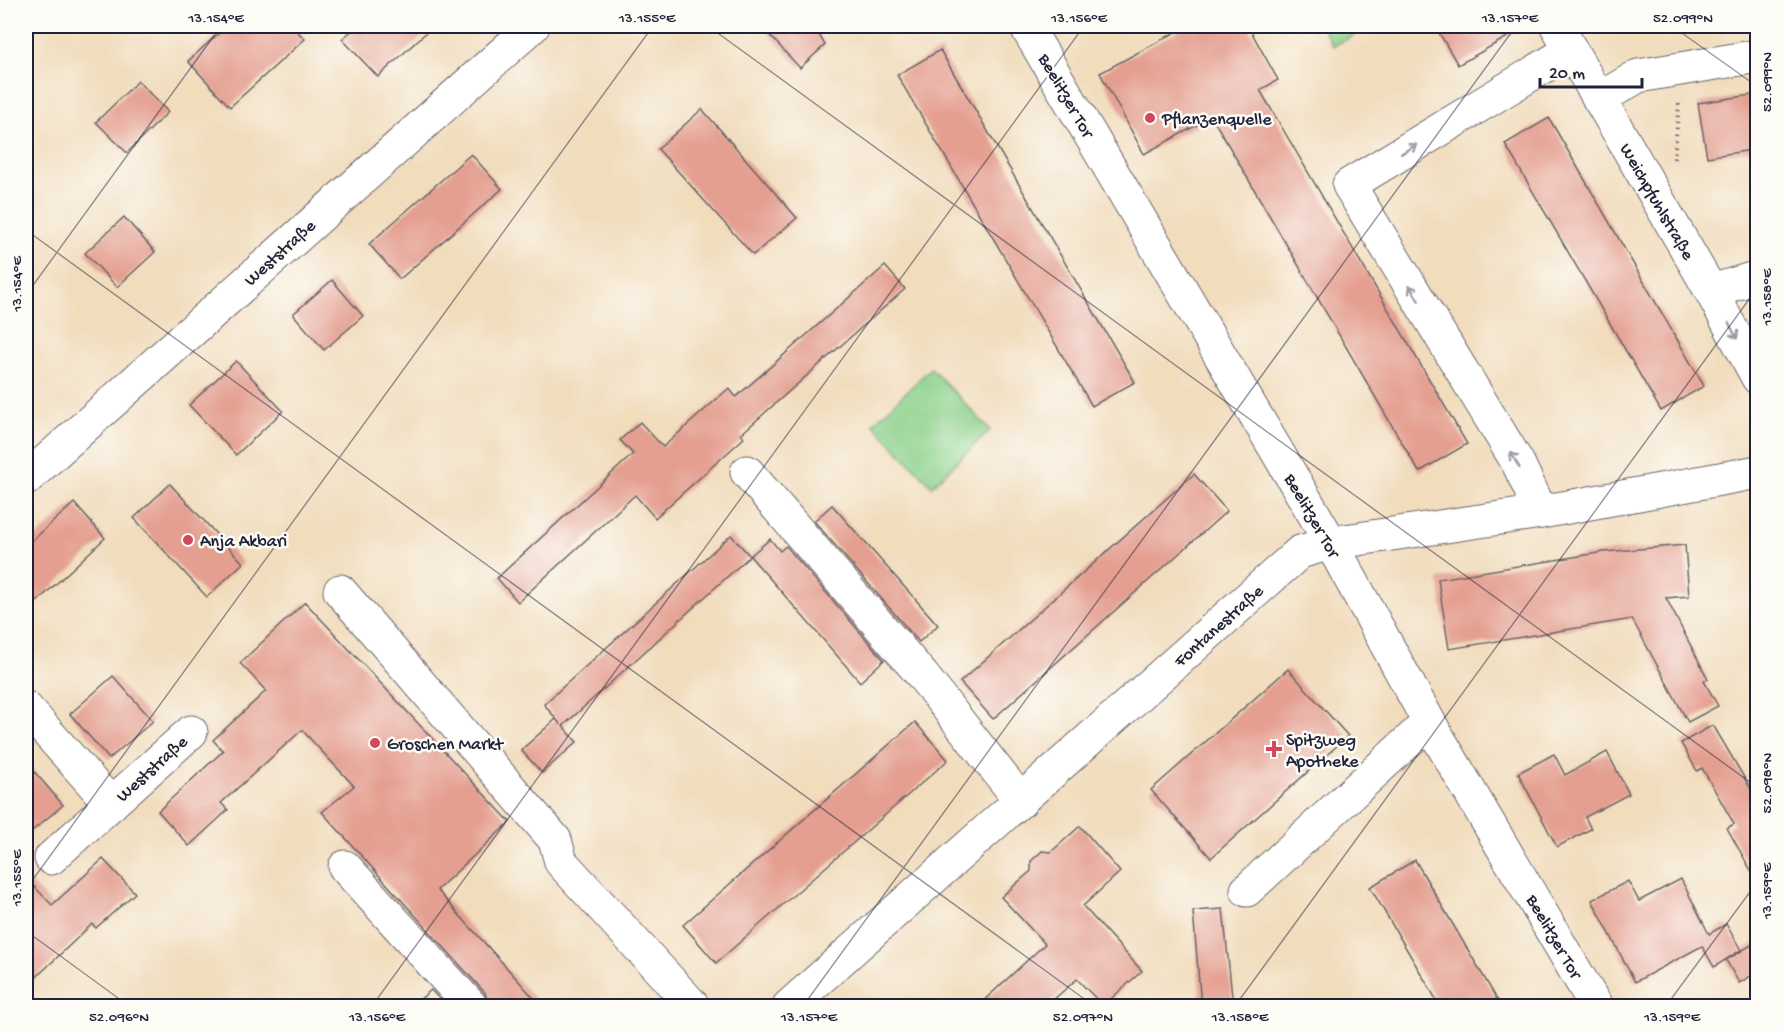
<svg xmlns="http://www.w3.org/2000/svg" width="1783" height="1032" viewBox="0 0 1783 1032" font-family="'Gochi Hand',sans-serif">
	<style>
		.green { fill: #8cd18b; stroke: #577a63; stroke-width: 1.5 }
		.building { fill: #e49f90 }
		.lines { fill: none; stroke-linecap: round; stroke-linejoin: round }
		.minor-casing { stroke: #6a6368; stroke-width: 35 }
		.path { stroke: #6a6368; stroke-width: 4; stroke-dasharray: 1.5 4.5; stroke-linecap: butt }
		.minor { stroke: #fff; stroke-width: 33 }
		.oneway { stroke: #9c9ca7 }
		.ticks { fill: none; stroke: #22223b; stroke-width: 1.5; stroke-opacity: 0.45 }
		.poi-dot { fill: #d1495b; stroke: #fdfcf7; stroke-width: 2 }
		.labels { text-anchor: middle; stroke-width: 5; stroke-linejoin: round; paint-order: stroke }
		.street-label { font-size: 18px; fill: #22223b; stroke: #fdfcf7 }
		.poi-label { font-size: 18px; fill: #22223b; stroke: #fdfcf7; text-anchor: start }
		.neatline { fill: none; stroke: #22223b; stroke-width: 2 }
		.ticks-label { font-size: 15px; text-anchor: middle; fill: #22223b }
	</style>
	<rect width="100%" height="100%" fill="#fdfcf7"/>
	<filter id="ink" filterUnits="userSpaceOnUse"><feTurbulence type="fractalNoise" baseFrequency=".0167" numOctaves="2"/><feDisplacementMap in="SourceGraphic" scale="12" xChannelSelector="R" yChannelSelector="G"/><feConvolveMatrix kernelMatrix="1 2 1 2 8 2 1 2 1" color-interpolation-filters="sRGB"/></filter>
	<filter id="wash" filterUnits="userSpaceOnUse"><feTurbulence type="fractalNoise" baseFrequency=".008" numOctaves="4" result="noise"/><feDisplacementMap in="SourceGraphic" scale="24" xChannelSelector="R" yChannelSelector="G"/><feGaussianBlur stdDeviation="1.35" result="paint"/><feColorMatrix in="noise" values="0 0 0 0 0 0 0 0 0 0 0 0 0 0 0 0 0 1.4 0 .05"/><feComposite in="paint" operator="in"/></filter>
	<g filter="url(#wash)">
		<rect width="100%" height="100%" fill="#f1dcbc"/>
		<g class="green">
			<path d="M 1322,26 L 1372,26 L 1333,46 Z"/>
			<path d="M 931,368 L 990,430 L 932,486 L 873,424 Z"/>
		</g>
		<g id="blocks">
			<g class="building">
				<path d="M 227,26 L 292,26 L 305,39 L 230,107 L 188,61 Z"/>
				<path d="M 357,26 L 433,26 L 378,77 L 342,39 Z"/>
				<path d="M 761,26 L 814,26 L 825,45 L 800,68 Z"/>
				<path d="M 1187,26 L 1248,26 L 1278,80 L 1260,90 L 1467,444 L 1419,472 L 1212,117 L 1144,154 L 1100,73 Z"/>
				<path d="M 1435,26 L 1527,26 L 1458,65 Z"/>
				<path d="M 940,50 L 1135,382 L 1092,406 L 897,75 Z"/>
				<path d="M 138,81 L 168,112 L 127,153 L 96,122 Z"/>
				<path d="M 1758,94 L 1758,149 L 1707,157 L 1698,103 Z"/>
				<path d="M 702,109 L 797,218 L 753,255 L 658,149 Z"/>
				<path d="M 1549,118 L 1704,386 L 1661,411 L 1505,144 Z"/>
				<path d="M 471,154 L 502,189 L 400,279 L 369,244 Z"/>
				<path d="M 124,217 L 155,252 L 117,287 L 85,253 Z"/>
				<path d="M 885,266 L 905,289 L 741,434 L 744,438 L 655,518 L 635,495 L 518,602 L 497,578 L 633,454 L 620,440 L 640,422 L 663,447 L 729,388 L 736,397 Z"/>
				<path d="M 332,280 L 363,316 L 324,350 L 293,314 Z"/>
				<path d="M 236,361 L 283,411 L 236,455 L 189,405 Z"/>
				<path d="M 1194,474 L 1227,511 L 993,719 L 960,682 Z"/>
				<path d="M 170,484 L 243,563 L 207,597 L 134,518 Z"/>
				<path d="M 74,503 L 105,538 L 26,612 L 26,546 Z"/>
				<path d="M 832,505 L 938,625 L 919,642 L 814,521 Z"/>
				<path d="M 731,535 L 750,556 L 563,726 L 577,742 L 542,773 L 521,750 L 556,719 L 561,725 L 544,704 Z"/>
				<path d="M 770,539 L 780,551 L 786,546 L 884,660 L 860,682 L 750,556 Z"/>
				<path d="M 1685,545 L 1689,596 L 1666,598 L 1708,679 L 1704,681 L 1718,706 L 1688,722 L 1632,619 L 1449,649 L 1438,579 L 1604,552 Z"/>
				<path d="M 305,602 L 510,822 L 437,890 L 541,1006 L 489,1006 L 485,993 L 322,812 L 354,786 L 302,730 L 221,803 L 228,810 L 189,846 L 158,811 L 223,751 L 213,740 L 266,691 L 240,663 Z"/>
				<path d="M 1288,669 L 1348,736 L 1211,858 L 1151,790 Z"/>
				<path d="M 113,676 L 153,721 L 109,759 L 70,714 Z"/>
				<path d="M 915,722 L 948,760 L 716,963 L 683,925 Z"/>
				<path d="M 1713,725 L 1758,801 L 1758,883 L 1727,828 L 1734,824 L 1702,768 L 1697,771 L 1681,743 Z"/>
				<path d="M 1607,752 L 1629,794 L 1585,817 L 1591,829 L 1557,847 L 1518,773 L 1554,754 L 1565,775 Z"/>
				<path d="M 26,762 L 63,805 L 26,836 Z"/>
				<path d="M 1080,826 L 1120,872 L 1083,906 L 1142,971 L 1103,1006 L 1077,979 L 1046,1006 L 978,1006 L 1045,944 L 1001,897 L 1031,871 L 1031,861 L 1042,851 L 1051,852 Z"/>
				<path d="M 103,859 L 135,893 L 96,928 L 92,924 L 26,987 L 26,878 L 52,905 Z"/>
				<path d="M 1415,860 L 1501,1006 L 1440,1006 L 1370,887 Z"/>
				<path d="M 1681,879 L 1709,934 L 1726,924 L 1741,950 L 1714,967 L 1702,946 L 1635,982 L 1592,900 L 1628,881 L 1639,901 Z"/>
				<path d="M 1223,909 L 1233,1006 L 1201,1006 L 1193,911 Z"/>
				<path d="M 1758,941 L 1758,972 L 1739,983 L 1726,960 Z"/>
				<path d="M 431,990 L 446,1006 L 412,1006 Z"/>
			</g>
		</g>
	</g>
	<g filter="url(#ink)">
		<use href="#blocks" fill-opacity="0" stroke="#6a6368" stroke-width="1.5"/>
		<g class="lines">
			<defs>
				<g id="minor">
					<path d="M 1026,26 L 1331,543 L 1429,722 L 1596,1006"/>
					<path d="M 1557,26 L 1711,291 L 1758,378"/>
					<path d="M 1599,99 L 1638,76 L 1758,56"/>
					<path d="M 1711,291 L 1758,277"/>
					<path d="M 747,472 L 922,675 L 1021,801"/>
					<path d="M 26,479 L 533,26"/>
					<path d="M 1541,512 L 1518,463 L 1349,185 L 1571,50"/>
					<path d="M 340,591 L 555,840 L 561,862 L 693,1006"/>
					<path d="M 26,708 L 111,804 L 191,732"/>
					<path d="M 51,858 L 111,804"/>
					<path d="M 345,867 L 471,1006"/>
					<path d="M 1247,890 L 1429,722"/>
					<path d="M 789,1006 L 1300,552 L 1331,543 L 1541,512 L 1758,472"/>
				</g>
			</defs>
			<use href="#minor" class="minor-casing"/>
			<path class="path" d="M 1674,159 L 1679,104"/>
			<use href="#minor" class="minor"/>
		</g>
		<defs><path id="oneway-shaft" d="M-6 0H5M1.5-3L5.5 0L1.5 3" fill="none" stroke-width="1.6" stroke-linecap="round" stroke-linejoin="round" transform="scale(1.5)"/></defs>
		<g class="oneway">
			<use href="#oneway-shaft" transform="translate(1409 149) rotate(-31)"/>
			<use href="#oneway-shaft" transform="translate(1414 293) rotate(-121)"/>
			<use href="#oneway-shaft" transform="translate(1733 331) rotate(62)"/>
			<use href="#oneway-shaft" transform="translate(1515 460) rotate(-120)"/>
		</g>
	</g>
	<path class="ticks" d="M 708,26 L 1758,788M 1672,26 L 1758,87M 26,230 L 1094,1006M 26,295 L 221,26M 26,889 L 653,26M 26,931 L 129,1006M 372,1006 L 1084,26M 803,1006 L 1516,26M 1235,1006 L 1758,287M 1666,1006 L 1758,881"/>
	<g class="poi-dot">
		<circle cx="1150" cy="118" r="6"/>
		<circle cx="188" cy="540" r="6"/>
		<circle cx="375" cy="743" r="6"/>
		<path d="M1271 740h6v6h6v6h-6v6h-6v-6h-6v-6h6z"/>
	</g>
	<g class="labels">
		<g class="street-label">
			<text transform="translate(1067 95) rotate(60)" y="6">Beelitzer Tor</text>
			<text transform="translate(1658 201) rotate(60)" y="6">Weichpfuhlstraße</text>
			<text transform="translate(279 252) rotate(-42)" y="6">Weststraße</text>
			<text transform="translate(1313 515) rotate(60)" y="6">Beelitzer Tor</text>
			<text transform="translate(1218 625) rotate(-42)" y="6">Fontanestraße</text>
			<text transform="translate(151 768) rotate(-42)" y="6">Weststraße</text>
			<text transform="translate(1555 936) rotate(60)" y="6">Beelitzer Tor</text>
		</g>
		<g class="poi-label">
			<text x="1162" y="124">Pflanzenquelle</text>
			<text x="200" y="546">Anja Akbari</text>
			<text x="1286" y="745">Spitzweg<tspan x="1286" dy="21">Apotheke</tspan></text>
			<text x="387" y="749">Groschen Markt</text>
		</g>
	</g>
	<rect width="1783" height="1032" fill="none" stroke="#fdfcf7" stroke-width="66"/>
	<path d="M1540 78v9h102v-9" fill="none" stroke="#22223b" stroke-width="3"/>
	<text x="1549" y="78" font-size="18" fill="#22223b" stroke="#fdfcf7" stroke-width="4.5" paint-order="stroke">20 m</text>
	<rect x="33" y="33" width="1717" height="966" class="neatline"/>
	<g class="ticks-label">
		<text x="216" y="22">13.154°E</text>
		<text x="647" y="22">13.155°E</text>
		<text x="1079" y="22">13.156°E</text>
		<text x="1510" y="22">13.157°E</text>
		<text x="1683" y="22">52.099°N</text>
		<text transform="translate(1766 82) rotate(-90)" y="5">52.099°N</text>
		<text transform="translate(16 284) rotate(-90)" y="5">13.154°E</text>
		<text transform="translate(1766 297) rotate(-90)" y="5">13.158°E</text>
		<text transform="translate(1766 783) rotate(-90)" y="5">52.098°N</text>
		<text transform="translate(16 878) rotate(-90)" y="5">13.155°E</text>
		<text transform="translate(1766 891) rotate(-90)" y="5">13.159°E</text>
		<text x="119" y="1021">52.096°N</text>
		<text x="377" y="1021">13.156°E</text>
		<text x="809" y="1021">13.157°E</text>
		<text x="1083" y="1021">52.097°N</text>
		<text x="1240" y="1021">13.158°E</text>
		<text x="1672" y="1021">13.159°E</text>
	</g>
</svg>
